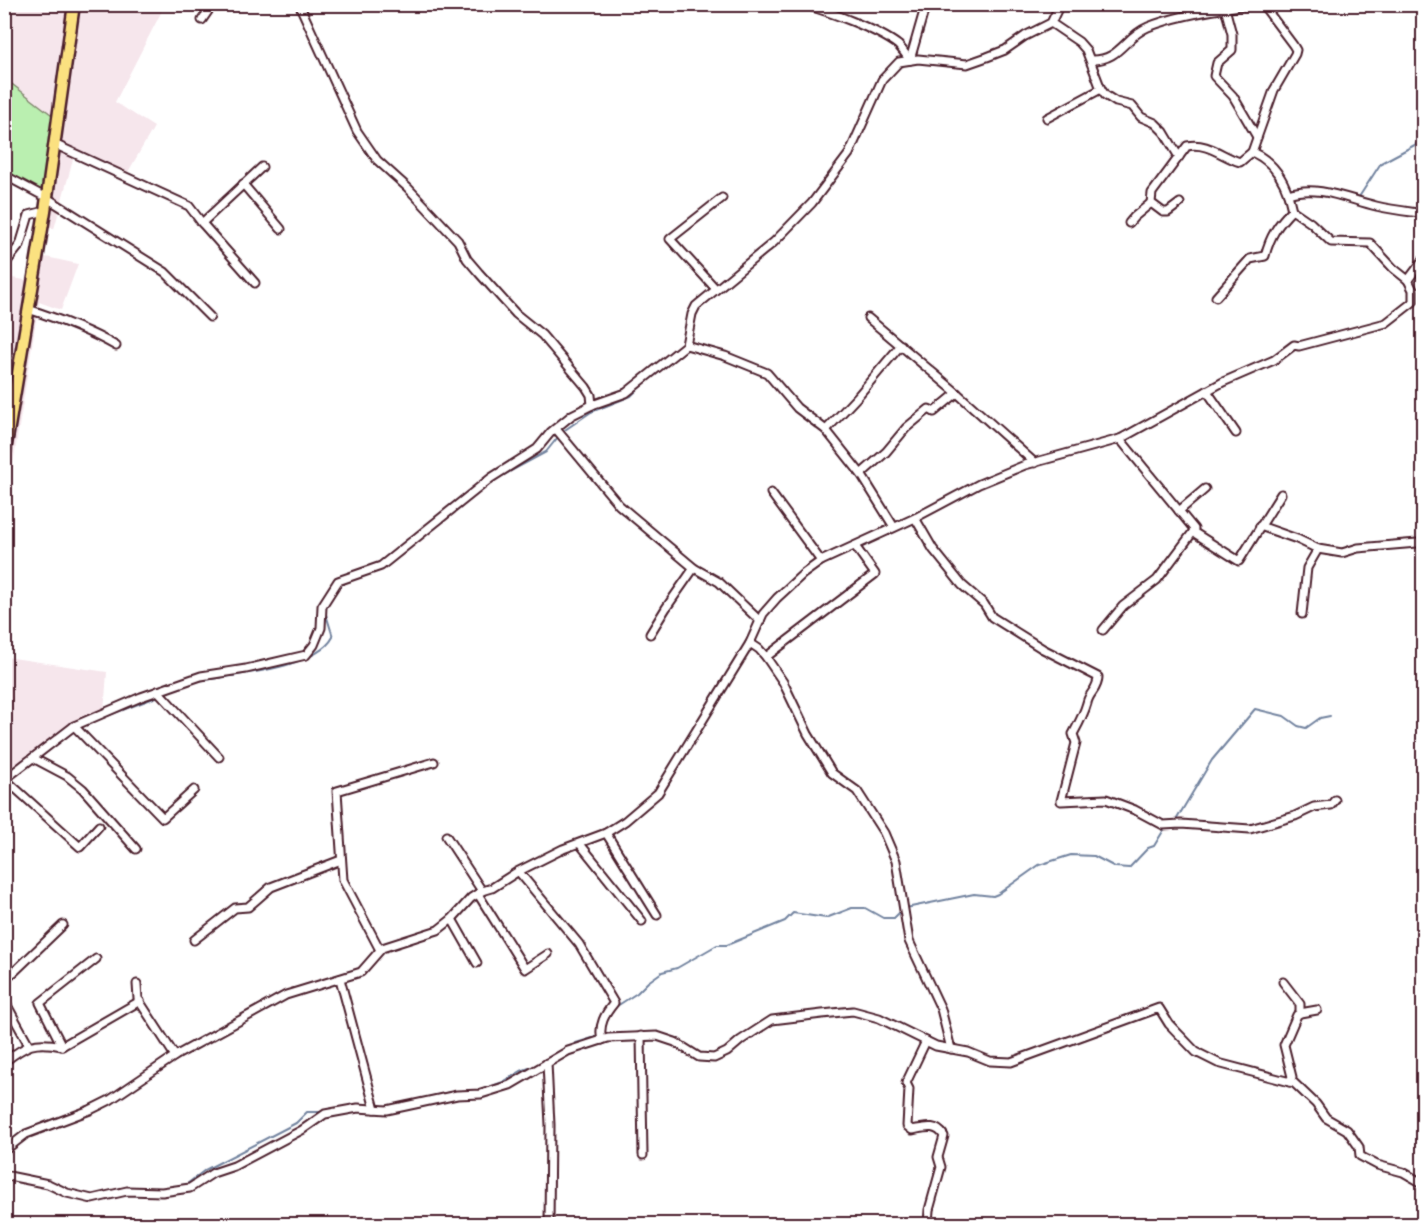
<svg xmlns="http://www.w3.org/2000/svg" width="1428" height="1229" viewBox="0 0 1428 1229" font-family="'Playpen Sans',sans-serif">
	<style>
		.built { fill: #f6e6ec }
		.green { fill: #baefb0; stroke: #82876e; stroke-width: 1.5 }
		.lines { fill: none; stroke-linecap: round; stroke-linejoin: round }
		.stream { stroke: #72839f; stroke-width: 2 }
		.minor-casing { stroke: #4a1f2b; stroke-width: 11 }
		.highway-casing { stroke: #4a1f2b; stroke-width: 15 }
		.minor { stroke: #fff; stroke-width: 7 }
		.highway { stroke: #fbe180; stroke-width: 10 }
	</style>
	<rect width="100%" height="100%" fill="#fff"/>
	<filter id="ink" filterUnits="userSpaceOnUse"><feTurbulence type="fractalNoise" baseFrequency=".0167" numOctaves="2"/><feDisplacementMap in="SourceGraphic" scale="12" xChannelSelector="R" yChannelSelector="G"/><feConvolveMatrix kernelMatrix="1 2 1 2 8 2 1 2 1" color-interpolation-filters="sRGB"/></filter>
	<g filter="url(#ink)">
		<g class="built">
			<path d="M 9,4 L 165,5 L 115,102 L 154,127 L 124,179 L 74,156 L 54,229 L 41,223 L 56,118 L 5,78 L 4,11 Z"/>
			<path d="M 37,255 L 78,264 L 61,310 L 39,302 L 5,514 L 5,292 L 12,278 L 25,280 Z"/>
			<path d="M 6,657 L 107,672 L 104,713 L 73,723 L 5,777 L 5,658 Z"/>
		</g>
		<path class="green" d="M 4,78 L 56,118 L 46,195 L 5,173 Z"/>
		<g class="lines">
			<g class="stream">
				<path d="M 1420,4 L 1424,19"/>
				<path d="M 1359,197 L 1381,163 L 1424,140"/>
				<path d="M 489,483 L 546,452 L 562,432 L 591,412 L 631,396 L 645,382"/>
				<path d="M 426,534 L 478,493"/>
				<path d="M 164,694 C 175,689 187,683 199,681 C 232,675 316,669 333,637 L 325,611 L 330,599"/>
				<path d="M 86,724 L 159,696"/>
				<path d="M 1175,822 L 1212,760 L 1255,709 L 1284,716 L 1298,726 L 1306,728 L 1320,718 L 1330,716"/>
				<path d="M 906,908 L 974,894 L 993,896 L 998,894 L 1039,865 L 1071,855 L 1094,856 L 1115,867 L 1129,868 L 1148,848 L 1154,846 L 1165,828"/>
				<path d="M 614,1008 L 637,993 L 648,982 L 662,972 L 677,968 L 717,945 L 727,945 L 785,921 L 793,913 L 826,918 L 852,908 L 865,908 L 883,918 L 894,918 L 901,911"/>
				<path d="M 604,1032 L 607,1018"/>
				<path d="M 569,1048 L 576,1043 L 599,1036"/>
				<path d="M 364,1105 L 386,1107 L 450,1092 L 481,1090 L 503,1082 L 521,1071 L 540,1064"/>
				<path d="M 134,1188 L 167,1188 L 187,1184 L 205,1170 L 296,1123 L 307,1112 L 323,1112"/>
			</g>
			<defs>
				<g id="minor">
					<path d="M 299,4 L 357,131 L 377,160 L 408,188 L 458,241 L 467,259 L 479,273 L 516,314 L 542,335 L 586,387 L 591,395 L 592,405"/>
					<path d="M 802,4 C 828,11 877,29 898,45 C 902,49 906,55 910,60"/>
					<path d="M 1225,8 L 1232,34 L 1232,50 L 1217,63 L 1214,76 L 1233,96 L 1257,137"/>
					<path d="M 202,20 L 213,4"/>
					<path d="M 1051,23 L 1079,42 L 1086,50 L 1101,89 L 1105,95 L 1116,102 L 1132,106 L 1141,117 L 1155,123 L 1164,132 L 1179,157"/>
					<path d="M 910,60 L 926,4"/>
					<path d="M 1091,60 C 1120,61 1124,37 1148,27 C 1176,16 1205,11 1234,7 C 1244,5 1255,6 1266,5"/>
					<path d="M 1047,118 L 1101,89"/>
					<path d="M 54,144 L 189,206 L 202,223 L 255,283"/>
					<path d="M 1252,152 C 1270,160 1282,176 1288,194 C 1317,184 1347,199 1376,206 C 1389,209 1404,211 1418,213 L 1424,217"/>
					<path d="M 4,175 L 47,198 L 165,272 L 210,317"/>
					<path d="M 243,184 L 281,229"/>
					<path d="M 1180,203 L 1168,212 L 1163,212 L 1151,203 L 1152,193 L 1187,146 C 1208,142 1221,156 1240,162 L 1252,152 L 1274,90 L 1295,54 L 1296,50 L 1293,45 L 1263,5"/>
					<path d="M 1292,210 L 1311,223 L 1331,242 L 1370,243 L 1393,268 L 1408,280"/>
					<path d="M 202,223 L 262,167"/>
					<path d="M 1129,223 L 1134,217 L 1151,203"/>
					<path d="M 4,265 L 20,245 L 29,215 L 45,211"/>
					<path d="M 716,289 L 670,239 L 722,198"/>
					<path d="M 1216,297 L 1250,259 L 1265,256 C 1270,236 1278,224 1292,210 L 1288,194"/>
					<path d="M 28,309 C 59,319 88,330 116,346"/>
					<path d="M 868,318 L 957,393 L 1035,463"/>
					<path d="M 686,345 L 725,356 L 767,373 L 797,408 L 826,430 L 861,474 L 894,527"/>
					<path d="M 1207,391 L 1236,433"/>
					<path d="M 556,429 L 619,505 L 694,568 L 719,582 L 760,621"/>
					<path d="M 826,430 L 857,397 L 901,345"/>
					<path d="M 1120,439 L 1194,529 L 1193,532 L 1239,561 L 1281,494"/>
					<path d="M 861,474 L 886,452 L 906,428 L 929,409 L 934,412 L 957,393"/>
					<path d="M 771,493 L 821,561"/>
					<path d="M 1179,511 L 1205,489"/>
					<path d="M 915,518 L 933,549 L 962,585 L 984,604 L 992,617 L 1043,649 L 1098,677 C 1098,690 1089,692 1087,703 C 1084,714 1079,723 1073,734 L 1076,743 L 1061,801 L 1106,799 L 1135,810 L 1163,825 L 1181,824 L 1250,829 L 1295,816 L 1314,807 L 1331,805 L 1335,800"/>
					<path d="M 1260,526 L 1297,539 L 1318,549"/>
					<path d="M 1302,614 L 1307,568 L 1318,549 L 1342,553 L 1358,548 L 1417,543"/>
					<path d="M 1103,630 L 1123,606 L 1157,580 L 1193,532"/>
					<path d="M 650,634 L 666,608 L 694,568"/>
					<path d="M 750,643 L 759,649 L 766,657 L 783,682 L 808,734 L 832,773 L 857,791 L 884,833 L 896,861 L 909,941 L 941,1009 L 951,1049"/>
					<path d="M 766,657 L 875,574 L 855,546"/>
					<path d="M 158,691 L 219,757"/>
					<path d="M 74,726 L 163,818 L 194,790"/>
					<path d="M 33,758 L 67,776 L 83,789 L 136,849"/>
					<path d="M 5,779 L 80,847 L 99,826"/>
					<path d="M 4,780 L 74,726 L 141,697 L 201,676 L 246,669 L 306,655 L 314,645 L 321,628 L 322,606 L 338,581 L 381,566 L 491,478 L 537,449 L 551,432 L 572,415 L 592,405 L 626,393 L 686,345 L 692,314 L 696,306 L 774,242 L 812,203 L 849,154 L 882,80 L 899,62 L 918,59 L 967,64 L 987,57 L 1005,50 L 1025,36 L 1051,23 L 1060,4"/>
					<path d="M 606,833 L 657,915"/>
					<path d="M 446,836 L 482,891"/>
					<path d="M 580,844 L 642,921"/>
					<path d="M 519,872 L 579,944 L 614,1003 C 605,1014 598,1025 602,1040"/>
					<path d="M 478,894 L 525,969 L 548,954"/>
					<path d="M 452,919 L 477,963"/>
					<path d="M 194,940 L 235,908 L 248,907 L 271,887 L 341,860"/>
					<path d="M 380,950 L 343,880 L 337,791 L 434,762"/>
					<path d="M 4,978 L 14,972 L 63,925"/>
					<path d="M 340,979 L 375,1109"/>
					<path d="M 1283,982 L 1300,1004 L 1300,1013 L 1297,1015 L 1284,1045 L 1292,1077 L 1289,1082"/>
					<path d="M 137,984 L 138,999 L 175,1056"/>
					<path d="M 4,1000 L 29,1045"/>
					<path d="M 1300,1013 L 1317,1010"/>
					<path d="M 641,1036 L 643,1155"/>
					<path d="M 926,1041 L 906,1083 L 909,1089 L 907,1126 L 912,1130 C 924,1128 936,1123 944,1136 L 938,1157 L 941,1167 L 929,1210 L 928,1224"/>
					<path d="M 62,1046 L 40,1003 L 96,959"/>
					<path d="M 4,1062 C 26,1045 34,1040 62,1046 L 140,1001"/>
					<path d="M 547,1063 L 550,1125 L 549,1224"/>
					<path d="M 4,1151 L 26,1134 L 90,1110 L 110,1100 L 175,1056 L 286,995 L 361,972 L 382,948 L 438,930 L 452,919 L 471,898 L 482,891 L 492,888 L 517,872 L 563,849 L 606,833 L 625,821 L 658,793 L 750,643 L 763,614 L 777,598 L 803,574 L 821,561 L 915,518 L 979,484 L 1025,465 L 1120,439 L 1223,382 L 1274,360 L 1294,345 L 1299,346 L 1386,323 L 1413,302 L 1413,290 L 1408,280 L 1424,259"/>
					<path d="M 4,1175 L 48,1184 L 67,1193 L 92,1199 L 127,1191 L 162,1192 L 190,1188 L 213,1173 L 234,1166 L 302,1130 L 325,1114 L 358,1108 L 387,1110 L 457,1095 L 481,1094 L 510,1085 L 568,1051 L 608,1038 L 657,1036 L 675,1042 L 699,1057 L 714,1058 L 727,1052 L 741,1040 L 772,1020 L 822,1014 L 853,1011 L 879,1018 L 936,1046 L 968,1052 L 990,1061 L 1011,1062 L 1159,1008 L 1169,1024 L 1196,1052 L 1218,1063 L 1294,1083 L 1316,1104 L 1326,1118 L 1347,1130 L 1359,1147 L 1360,1156 L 1377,1165 L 1403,1172 L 1424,1184"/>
				</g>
				<path id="highway" d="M 4,457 L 45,211 L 74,4"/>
			</defs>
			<use href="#minor" class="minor-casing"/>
			<use href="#highway" class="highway-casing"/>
			<use href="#minor" class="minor"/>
			<use href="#highway" class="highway"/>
		</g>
	</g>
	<rect width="1428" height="1229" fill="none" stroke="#fff" stroke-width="24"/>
	<rect x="12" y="12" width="1404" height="1205" fill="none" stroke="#4a1f2b" stroke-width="2" filter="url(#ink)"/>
</svg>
